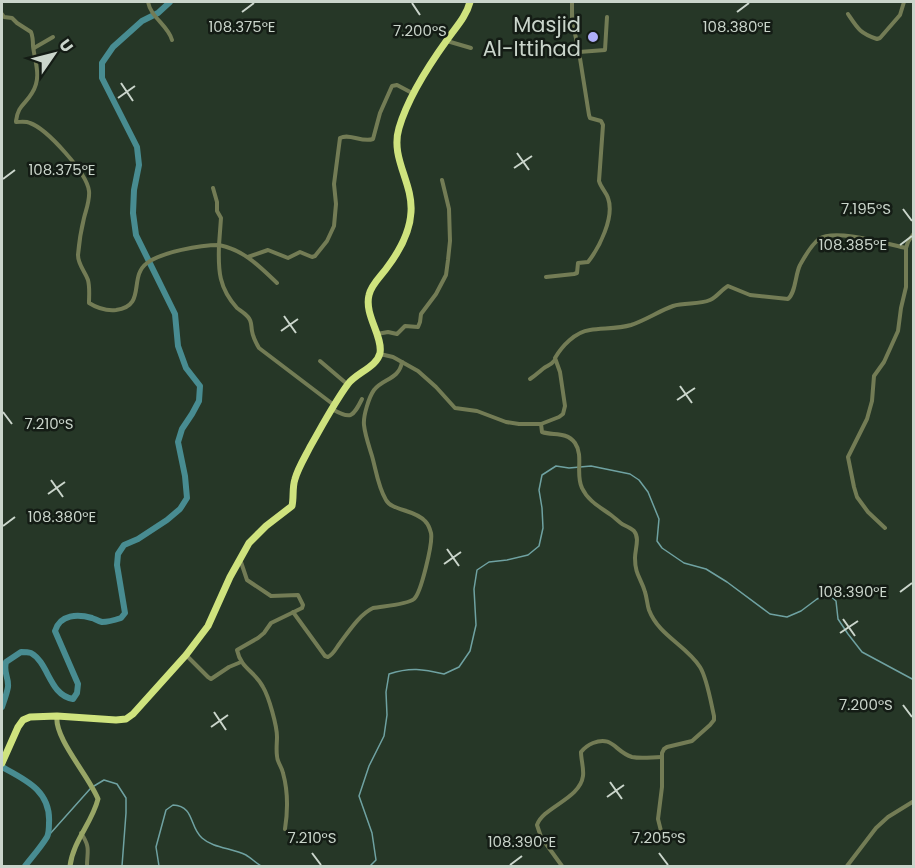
<svg xmlns="http://www.w3.org/2000/svg" width="915" height="868" viewBox="0 0 915 868" font-family="Poppins,sans-serif">
	<style>
		.lines { fill: none; stroke-linecap: round; stroke-linejoin: round }
		.stream { stroke: #6fa2a2; stroke-width: 1.5 }
		.river { stroke: #488c91; stroke-width: 6 }
		.street { stroke: #737c55; stroke-width: 4 }
		.secondary { stroke: #98a666; stroke-width: 5 }
		.highway { stroke: #cfe37e; stroke-width: 7 }
		.ticks { fill: none; stroke: #cad5cb; stroke-width: 2 }
		.poi-dot { fill: #afaefa; stroke: #141c15; stroke-width: 2 }
		.labels { text-anchor: middle; stroke-width: 5; stroke-linejoin: round; paint-order: stroke }
		.poi-label { font-size: 21px; fill: #cad5cb; stroke: #141c15; text-anchor: end }
		.ticks-label { font-size: 15px; text-anchor: middle; fill: #cad5cb; stroke: #141c15; stroke-width: 5; stroke-linejoin: round; paint-order: stroke }
	</style>
	<rect width="100%" height="100%" fill="#263727"/>
	<g class="lines">
		<g class="stream">
			<path d="M 94,786 L 104,780 L 117,784 L 126,798 L 126,813 L 122,866"/>
			<path d="M 49,835 L 90,789"/>
			<path d="M 159,866 L 156,847 L 166,810 L 173,805 C 195,806 189,827 202,838 C 213,848 232,848 246,855 C 251,858 256,863 261,866"/>
			<path d="M 370,866 L 376,860 L 372,833 L 359,796 L 369,766 L 384,736 L 387,715 L 386,692 L 389,674 C 410,667 423,669 444,674 L 459,667 L 470,651 L 476,625 L 474,589 L 477,570 L 489,562 L 507,560 L 528,555 L 539,546 L 543,528 L 542,508 L 539,490 L 542,475 L 556,466 L 569,468 L 591,466 L 630,474 L 639,480 L 648,492 L 659,519 L 657,541 L 662,548 L 684,563 L 706,569 L 727,582 L 770,614 L 787,617 L 801,611 L 817,599 L 828,594 L 836,601 L 838,619 L 848,634 L 862,652 L 914,680"/>
		</g>
		<g class="river">
			<path d="M 2,707 C 4,701 7,693 8,687 C 9,677 3,673 6,662 L 21,652 C 24,652 28,652 31,653 C 49,663 49,695 73,699 L 77,693 L 78,684 L 55,631 C 60,614 78,614 92,618 C 95,619 98,621 102,622 C 108,622 115,620 121,618 L 125,613 L 117,565 L 118,554 L 124,545 L 138,539 L 167,520 L 180,509 L 187,498 L 185,476 L 178,442 L 182,429 L 192,414 L 199,401 L 200,386 L 186,368 L 178,346 L 175,314 L 136,235 L 133,213 L 134,190 L 139,165 L 137,147 L 102,78 L 102,63 L 113,47 L 142,21 L 158,13 L 170,2"/>
			<path d="M 2,767 C 26,780 51,791 49,823 C 49,828 49,833 47,837 C 41,847 32,857 25,866"/>
		</g>
		<g class="street">
			<path d="M 148,2 C 151,18 168,25 172,40"/>
			<path d="M 2,14 L 4,17 L 12,18 L 17,23 L 31,32 C 33,37 33,41 33,46 C 35,63 42,77 32,93 C 25,105 18,105 16,121 L 16,122 C 21,122 26,121 30,123 C 47,129 87,173 89,191 C 90,200 86,210 84,218 C 81,230 79,243 78,255 C 78,265 85,271 88,280 C 90,288 89,295 89,303 C 97,308 106,311 116,310 C 147,306 128,277 147,263 C 162,252 200,245 219,245 C 218,271 219,288 237,308 C 241,311 245,313 248,317 C 252,321 251,326 252,331 C 253,337 256,343 259,348 L 334,405"/>
			<path d="M 848,14 C 858,29 860,33 877,39 L 880,38 L 900,15 L 904,2"/>
			<path d="M 447,41 L 471,48"/>
			<path d="M 34,48 L 53,37"/>
			<path d="M 579,52 L 605,50 L 607,17"/>
			<path d="M 213,188 L 217,202 L 217,211 L 221,218 L 219,245 C 244,250 259,266 277,283"/>
			<path d="M 248,257 L 268,250 L 288,258 L 300,252 L 312,257 L 315,256 L 327,241 L 334,226 L 336,204 L 334,184 L 340,138 C 350,133 362,143 373,139 L 380,113 L 392,86 L 397,85 L 414,94"/>
			<path d="M 546,277 L 574,274 L 577,273 L 578,263 L 588,262 C 599,248 615,217 608,198 C 606,192 601,188 599,181 L 603,125 L 601,121 L 590,118 L 589,115 L 579,52 L 572,20 L 572,2"/>
			<path d="M 377,334 L 388,332 L 397,334 L 405,326 L 418,327 L 420,322 L 421,314 L 436,294 L 446,275 L 448,260 L 450,241 L 449,209 L 442,180"/>
			<path d="M 380,354 L 393,357 L 418,371 L 436,387 L 455,408 L 477,411 L 506,422 L 519,424 L 541,424 L 559,417 L 563,414 L 565,406 L 560,372 L 555,358 C 562,346 575,332 590,330 C 603,328 618,329 631,325 C 646,320 659,311 673,306 C 685,302 699,305 710,300 C 717,297 721,290 728,286 L 750,295 L 788,299 C 796,292 795,275 800,265 C 805,256 811,245 819,239 C 835,228 887,244 906,248"/>
			<path d="M 320,361 L 347,384"/>
			<path d="M 530,379 C 536,375 540,371 544,368 C 549,365 551,365 555,360"/>
			<path d="M 332,409 C 351,420 353,417 362,399"/>
			<path d="M 541,424 L 542,432 C 553,436 566,431 575,443 C 584,456 575,474 582,488 C 588,501 600,507 611,515 C 615,518 618,521 622,524 C 626,526 631,528 634,531 C 640,538 635,549 635,558 C 635,575 641,578 645,592 C 647,598 647,604 649,610 C 659,636 686,645 700,667 C 707,678 711,703 714,716 L 714,720 L 710,725 L 692,741 L 667,747 L 664,749 L 662,753 L 662,787 L 658,819 L 661,831 L 668,840"/>
			<path d="M 885,528 L 868,512 L 857,497 L 854,487 L 848,457 L 867,419 L 872,401 L 874,376 L 884,362 L 898,331 L 901,308 L 906,287 L 906,248 L 908,242 L 914,233"/>
			<path d="M 240,559 L 247,580 L 271,596 L 298,595 L 303,605 L 302,608 L 271,623 L 264,633 L 258,638 L 237,650 C 241,669 255,671 263,687 C 269,697 277,726 277,737 C 277,743 276,749 277,756 C 277,762 282,767 283,773 C 288,791 288,810 285,829"/>
			<path d="M 293,612 L 325,656 L 328,657 C 334,654 336,648 340,643 C 349,631 360,614 373,608 C 383,606 406,605 414,599 C 421,593 433,543 431,533 C 430,529 428,524 425,521 C 414,509 392,511 386,500 C 378,487 376,470 372,456 C 369,446 365,435 364,425 C 363,416 369,397 374,390 C 383,378 399,380 402,362"/>
			<path d="M 187,656 L 208,677 L 211,679 L 229,667 L 241,662"/>
			<path d="M 81,833 C 91,848 87,851 87,866"/>
			<path d="M 562,866 L 541,837 L 537,825 C 543,807 580,799 583,776 C 584,768 581,760 581,752 C 585,747 588,745 593,743 C 613,735 615,752 632,757 C 642,759 652,757 662,757"/>
			<path d="M 847,866 L 876,828 L 888,817 L 914,801"/>
		</g>
		<path class="secondary" d="M 57,716 C 54,738 89,776 98,799 C 92,823 73,841 70,866"/>
		<path class="highway" d="M 2,763 L 18,727 L 23,720 L 30,717 L 57,716 L 116,720 L 126,719 L 133,714 L 186,655 L 208,626 L 230,577 L 249,543 L 266,526 L 292,506 C 294,497 292,488 295,479 C 298,468 305,457 310,447 C 322,426 334,403 348,384 C 356,373 377,367 380,353 C 383,336 364,315 369,295 C 371,285 380,277 386,269 C 399,252 410,233 411,212 C 413,182 390,158 399,128 C 408,97 429,65 447,40 C 456,27 466,17 470,2"/>
	</g>
	<path class="ticks" d="M 412,3 L 420,15M 242,12 L 254,3M 737,12 L 749,3M 121,83 L 133,101M 118,98 L 135,86M 517,153 L 529,170M 514,168 L 532,156M 3,179 L 15,170M 903,209 L 912,221M 900,245 L 912,236M 284,316 L 296,333M 281,331 L 298,319M 680,386 L 692,403M 677,400 L 695,388M 3,412 L 12,424M 51,480 L 63,497M 48,494 L 65,482M 3,526 L 15,517M 447,549 L 459,566M 444,564 L 461,552M 900,592 L 912,583M 843,619 L 855,636M 840,633 L 858,621M 903,705 L 912,717M 214,712 L 226,730M 211,727 L 228,715M 610,782 L 622,799M 607,797 L 624,785M 312,853 L 321,865M 659,853 L 668,865M 510,865 L 522,856"/>
	<circle class="poi-dot" cx="593" cy="37" r="6"/>
	<g class="labels">
		<g class="poi-label">
			<text x="581" y="32">Masjid<tspan x="581" dy="24">Al-Ittihad</tspan></text>
		</g>
	</g>
	<g class="ticks-label">
		<text x="242" y="32">108.375°E</text>
		<text x="737" y="32">108.380°E</text>
		<text x="420" y="36">7.200°S</text>
		<text x="62" y="175">108.375°E</text>
		<text x="866" y="214">7.195°S</text>
		<text x="853" y="250">108.385°E</text>
		<text x="49" y="429">7.210°S</text>
		<text x="62" y="522">108.380°E</text>
		<text x="853" y="597">108.390°E</text>
		<text x="866" y="710">7.200°S</text>
		<text x="312" y="843">7.210°S</text>
		<text x="659" y="843">7.205°S</text>
		<text x="522" y="847">108.390°E</text>
	</g>
	<rect width="915" height="868" fill="none" stroke="#cad5cb" stroke-width="6"/>
	<g transform="translate(54 54) rotate(55)" stroke="#141c15" stroke-width="4.5" paint-order="stroke">
	<path d="M0-4.5L10 22L0 15L-10 22Z" fill="#cad5cb"/>
	<text y="-9" font-size="16" font-weight="bold" text-anchor="middle" fill="#cad5cb">U</text>
	</g>
</svg>
